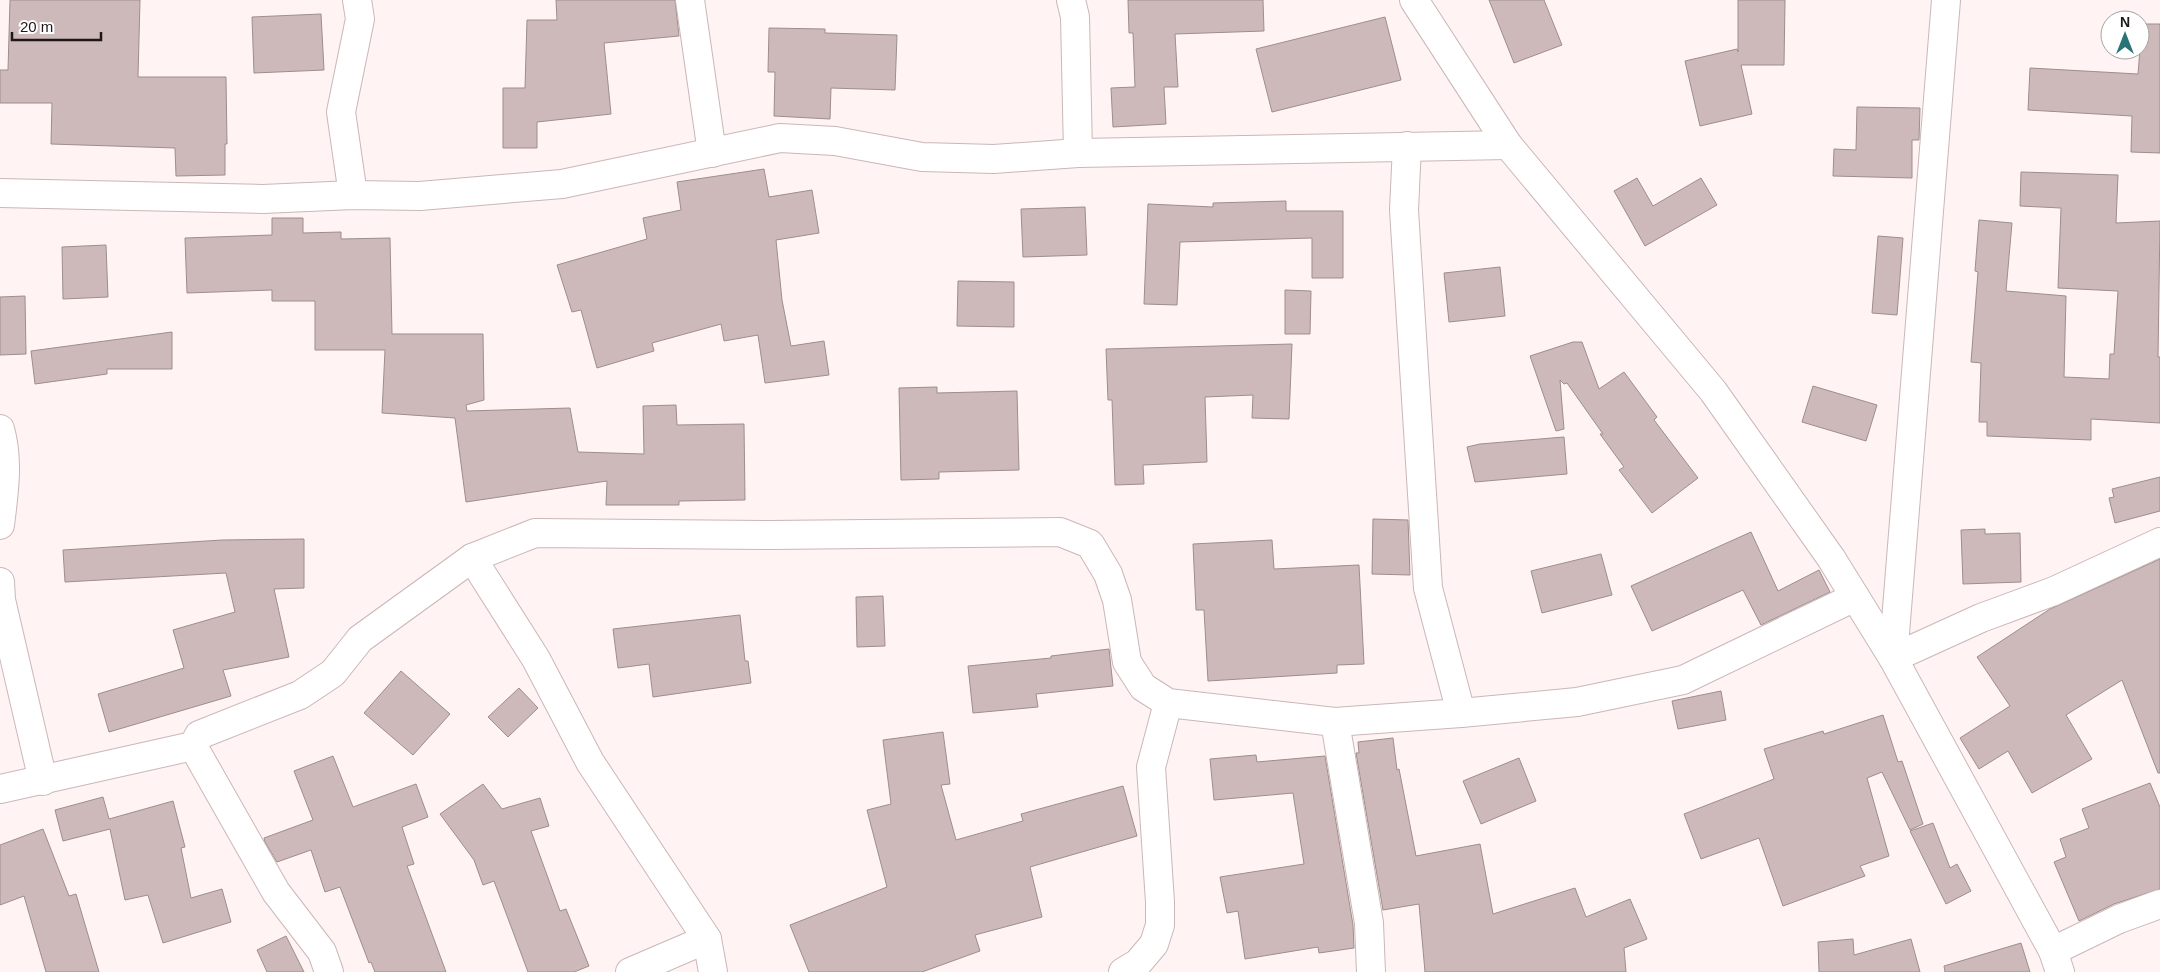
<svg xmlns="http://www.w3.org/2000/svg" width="2160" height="972" viewBox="0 0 2160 972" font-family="Helvetica,sans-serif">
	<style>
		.building { fill: #cdb9b9; stroke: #9f8d8d }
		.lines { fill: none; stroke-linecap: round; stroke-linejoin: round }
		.minor-casing { stroke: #cbb7b7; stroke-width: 30 }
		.minor { stroke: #fff; stroke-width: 28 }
	</style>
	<rect width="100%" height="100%" fill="#fff3f3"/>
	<g class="building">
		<path d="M 10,0 L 140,0 L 138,77 L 226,77 L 227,144 L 225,144 L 225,175 L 176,176 L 175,148 L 51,144 L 52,103 L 0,103 L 0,70 L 8,70 Z"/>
		<path d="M 556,0 L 675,0 L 679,36 L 604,43 L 611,114 L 537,122 L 537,148 L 503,148 L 503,88 L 525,88 L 527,20 L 557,20 Z"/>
		<path d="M 1128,0 L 1263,0 L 1264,31 L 1175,34 L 1178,87 L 1164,87 L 1166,124 L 1113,127 L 1111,88 L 1135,87 L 1133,33 L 1129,33 Z"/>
		<path d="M 1489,0 L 1544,0 L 1562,45 L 1514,63 Z"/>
		<path d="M 1738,0 L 1785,0 L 1784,65 L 1741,65 L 1752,114 L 1700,126 L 1685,61 L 1737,49 L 1738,52 Z"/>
		<path d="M 321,14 L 324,70 L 254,73 L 252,17 Z"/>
		<path d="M 1385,17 L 1401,80 L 1272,112 L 1256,49 Z"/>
		<path d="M 2142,24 L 2160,24 L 2160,153 L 2131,152 L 2132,116 L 2028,110 L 2030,68 L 2138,74 Z"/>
		<path d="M 769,28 L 825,29 L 825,33 L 897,35 L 895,90 L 831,88 L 830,119 L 774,116 L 775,72 L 768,72 Z"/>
		<path d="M 1857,107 L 1920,108 L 1919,140 L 1912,140 L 1912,178 L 1833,176 L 1834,149 L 1856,150 Z"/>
		<path d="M 764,169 L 769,197 L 812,190 L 819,233 L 776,240 L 782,300 L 791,346 L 824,341 L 829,375 L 765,383 L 758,335 L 724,341 L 721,324 L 652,343 L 654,351 L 597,368 L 581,310 L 572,312 L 557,265 L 647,239 L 643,218 L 681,210 L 677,182 Z"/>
		<path d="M 2021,172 L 2118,175 L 2116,223 L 2160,221 L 2158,357 L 2160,357 L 2160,423 L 2091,419 L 2091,440 L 1987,436 L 1987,422 L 1979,422 L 1981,363 L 1971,362 L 1978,272 L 1975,271 L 1979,220 L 2012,223 L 2006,291 L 2066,296 L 2064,377 L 2109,379 L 2110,354 L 2114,354 L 2118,291 L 2058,288 L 2061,208 L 2020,206 Z"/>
		<path d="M 1637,178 L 1653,206 L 1701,178 L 1717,205 L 1645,246 L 1614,191 Z"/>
		<path d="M 1286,201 L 1286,211 L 1343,211 L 1343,278 L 1312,278 L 1312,238 L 1180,242 L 1177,305 L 1144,304 L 1148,204 L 1213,207 L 1213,203 Z"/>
		<path d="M 1085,207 L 1087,255 L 1023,257 L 1021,209 Z"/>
		<path d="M 272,218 L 303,218 L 303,233 L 341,232 L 341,239 L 390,238 L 392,334 L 483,334 L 484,400 L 466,405 L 467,411 L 570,408 L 578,452 L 644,454 L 643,406 L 676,405 L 677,425 L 744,424 L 745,500 L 679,501 L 679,505 L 606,505 L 607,481 L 466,502 L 455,418 L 382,413 L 385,350 L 315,350 L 315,301 L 272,301 L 272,290 L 187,293 L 185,238 L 272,235 Z"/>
		<path d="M 1878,236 L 1903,238 L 1897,315 L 1872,313 Z"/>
		<path d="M 106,245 L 108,297 L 63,299 L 62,247 Z"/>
		<path d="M 1500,267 L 1505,316 L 1449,322 L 1444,273 Z"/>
		<path d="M 958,281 L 1014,282 L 1014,327 L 957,326 Z"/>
		<path d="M 1285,290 L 1311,291 L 1310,334 L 1285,334 Z"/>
		<path d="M 25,296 L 26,354 L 0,355 L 0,297 Z"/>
		<path d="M 172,332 L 172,369 L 107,369 L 107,374 L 35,384 L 31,351 Z"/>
		<path d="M 1573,342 L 1582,342 L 1599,389 L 1624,372 L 1657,417 L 1654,420 L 1698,478 L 1652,513 L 1619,470 L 1624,467 L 1600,434 L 1603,434 L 1567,383 L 1564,384 L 1560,380 L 1564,429 L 1556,431 L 1530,356 Z"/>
		<path d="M 1292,344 L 1289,419 L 1252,418 L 1253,395 L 1205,397 L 1207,462 L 1143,465 L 1144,484 L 1115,485 L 1112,400 L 1108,400 L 1106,349 Z"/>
		<path d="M 1813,386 L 1877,405 L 1866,441 L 1802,422 Z"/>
		<path d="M 937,387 L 937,393 L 1017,391 L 1019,470 L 939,472 L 939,479 L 901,480 L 899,388 Z"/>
		<path d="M 1564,437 L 1567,474 L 1475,482 L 1467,447 L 1480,444 Z"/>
		<path d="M 2160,477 L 2160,511 L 2115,523 L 2109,498 L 2114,497 L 2112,489 Z"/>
		<path d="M 1373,519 L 1408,520 L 1410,575 L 1372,574 Z"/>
		<path d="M 1985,529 L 1985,534 L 2020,533 L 2021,582 L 1963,584 L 1961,530 Z"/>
		<path d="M 1751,532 L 1778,591 L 1819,570 L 1830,592 L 1761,625 L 1743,590 L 1652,631 L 1631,586 Z"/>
		<path d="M 304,539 L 304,588 L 274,589 L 289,657 L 223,670 L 231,696 L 109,732 L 98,694 L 184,668 L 173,630 L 235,612 L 226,573 L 65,582 L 63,550 L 222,540 Z"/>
		<path d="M 1272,540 L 1274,569 L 1359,565 L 1364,664 L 1337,665 L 1337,673 L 1208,681 L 1204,610 L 1196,610 L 1193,544 Z"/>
		<path d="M 1601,554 L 1612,595 L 1542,613 L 1531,571 Z"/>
		<path d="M 2160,559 L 2160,773 L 2158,773 L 2122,680 L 2066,715 L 2092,759 L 2032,793 L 2008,751 L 1979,769 L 1960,738 L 2010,706 L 1977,657 L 2050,609 Z"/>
		<path d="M 883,596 L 885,646 L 857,647 L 856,597 Z"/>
		<path d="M 740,615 L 745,661 L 748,661 L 751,683 L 653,697 L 649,664 L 618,668 L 613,629 Z"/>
		<path d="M 1109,649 L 1113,686 L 1036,694 L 1038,707 L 973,713 L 968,666 L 1051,658 L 1051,656 Z"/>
		<path d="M 401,671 L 450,714 L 413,755 L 364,713 Z"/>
		<path d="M 519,688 L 538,708 L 508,737 L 488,717 Z"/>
		<path d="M 1721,691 L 1726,720 L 1678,729 L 1672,701 Z"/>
		<path d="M 1883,715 L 1898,762 L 1902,761 L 1923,824 L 1910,830 L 1882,772 L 1867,778 L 1889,856 L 1860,866 L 1865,876 L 1783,906 L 1759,838 L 1701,859 L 1684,814 L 1774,779 L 1764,749 L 1823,731 L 1824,734 Z"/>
		<path d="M 943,732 L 950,784 L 941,785 L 956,840 L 1023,821 L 1021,814 L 1123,786 L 1137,836 L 1030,867 L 1042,917 L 975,935 L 980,951 L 922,972 L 809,972 L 790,925 L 887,887 L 867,810 L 891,804 L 883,740 Z"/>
		<path d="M 1393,738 L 1397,770 L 1399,769 L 1416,856 L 1480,844 L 1493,914 L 1575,888 L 1586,917 L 1630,899 L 1647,939 L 1624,948 L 1626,972 L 1425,972 L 1419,904 L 1383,910 L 1356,753 L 1359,753 L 1358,742 Z"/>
		<path d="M 1256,755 L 1257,762 L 1325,756 L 1353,925 L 1354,948 L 1319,953 L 1318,947 L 1245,959 L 1238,911 L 1227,913 L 1220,877 L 1304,864 L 1293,793 L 1214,800 L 1210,759 Z"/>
		<path d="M 333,756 L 353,807 L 416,784 L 428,817 L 402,827 L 414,864 L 407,866 L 446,972 L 375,972 L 371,962 L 369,963 L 340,887 L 325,892 L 311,850 L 277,862 L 265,842 L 264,838 L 313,820 L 294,771 Z"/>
		<path d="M 1519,758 L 1536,801 L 1481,824 L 1463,781 Z"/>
		<path d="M 2150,783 L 2160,807 L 2160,889 L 2114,904 L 2079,921 L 2054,862 L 2066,857 L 2060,839 L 2089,828 L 2082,809 Z"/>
		<path d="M 483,784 L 502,809 L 540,798 L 549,826 L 531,831 L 560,911 L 566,909 L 589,966 L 574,972 L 528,972 L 494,881 L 483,885 L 474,860 L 440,814 Z"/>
		<path d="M 103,797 L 109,819 L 173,801 L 185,847 L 181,848 L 191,898 L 222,889 L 231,922 L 163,943 L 148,895 L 125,900 L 110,829 L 63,841 L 55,810 Z"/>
		<path d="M 1933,823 L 1950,868 L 1957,864 L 1971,891 L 1946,904 L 1910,831 Z"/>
		<path d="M 43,829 L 69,896 L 76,894 L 99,972 L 46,972 L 24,896 L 0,905 L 0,845 Z"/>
		<path d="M 286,936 L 304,972 L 267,972 L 257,950 Z"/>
		<path d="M 1853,939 L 1854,955 L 1911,939 L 1920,972 L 1819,972 L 1818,942 Z"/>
		<path d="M 2021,943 L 2030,972 L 1945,972 L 1944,966 Z"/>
	</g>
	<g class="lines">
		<defs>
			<g id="minor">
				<path d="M 690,0 L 712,153"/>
				<path d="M 1071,0 L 1075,17 L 1078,153"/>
				<path d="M 1414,0 L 1508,145 L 1713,391 L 1831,558 L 1893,658 L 2053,951 L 2060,972"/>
				<path d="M 1946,0 L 1893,658 L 1981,618 L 2054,591 L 2160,542"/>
				<path d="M 1407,146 L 1404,210 L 1428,588 L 1461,713"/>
				<path d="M 0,193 L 263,199 L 353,195 L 420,196 L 562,184 L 780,138 L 835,141 L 922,157 L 994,159 L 1078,153 L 1508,145"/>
				<path d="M 353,195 L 341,112 L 360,19 L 357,0"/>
				<path d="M 0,429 C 9,461 4,492 0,525"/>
				<path d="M 472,558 L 536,659 L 590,762 L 707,939 L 713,972"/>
				<path d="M 0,582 L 1,600 L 43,781"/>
				<path d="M 1335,722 L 1369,923 L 1371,972"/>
				<path d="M 193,746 L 276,892 L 322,952 L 329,972"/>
				<path d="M 0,789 L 193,746 L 199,735 L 300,695 L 333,673 L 360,639 L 472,558 L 535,533 L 769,535 L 1060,532 L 1090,544 L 1108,574 L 1117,600 L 1127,662 L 1143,687 L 1168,703 L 1335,722 L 1461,713 L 1577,702 L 1683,680 L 1855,597"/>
				<path d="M 2053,951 L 2119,919 L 2160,904"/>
				<path d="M 630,972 L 707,939"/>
				<path d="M 1123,972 L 1138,963 L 1154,944 L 1160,925 L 1160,902 L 1151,767 L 1168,703"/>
			</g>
		</defs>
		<use href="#minor" class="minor-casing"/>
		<use href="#minor" class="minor"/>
	</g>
	<g transform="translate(2125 35)"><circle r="24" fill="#ffffff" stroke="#a5a3a3"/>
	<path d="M0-4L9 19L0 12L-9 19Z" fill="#2a7478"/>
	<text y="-8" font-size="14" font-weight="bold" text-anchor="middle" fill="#1f1818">N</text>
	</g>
	<path d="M12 32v8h89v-8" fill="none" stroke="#1f1818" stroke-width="2.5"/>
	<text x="20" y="32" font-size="15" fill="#1f1818" stroke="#ffffff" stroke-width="4" paint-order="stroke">20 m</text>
</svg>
